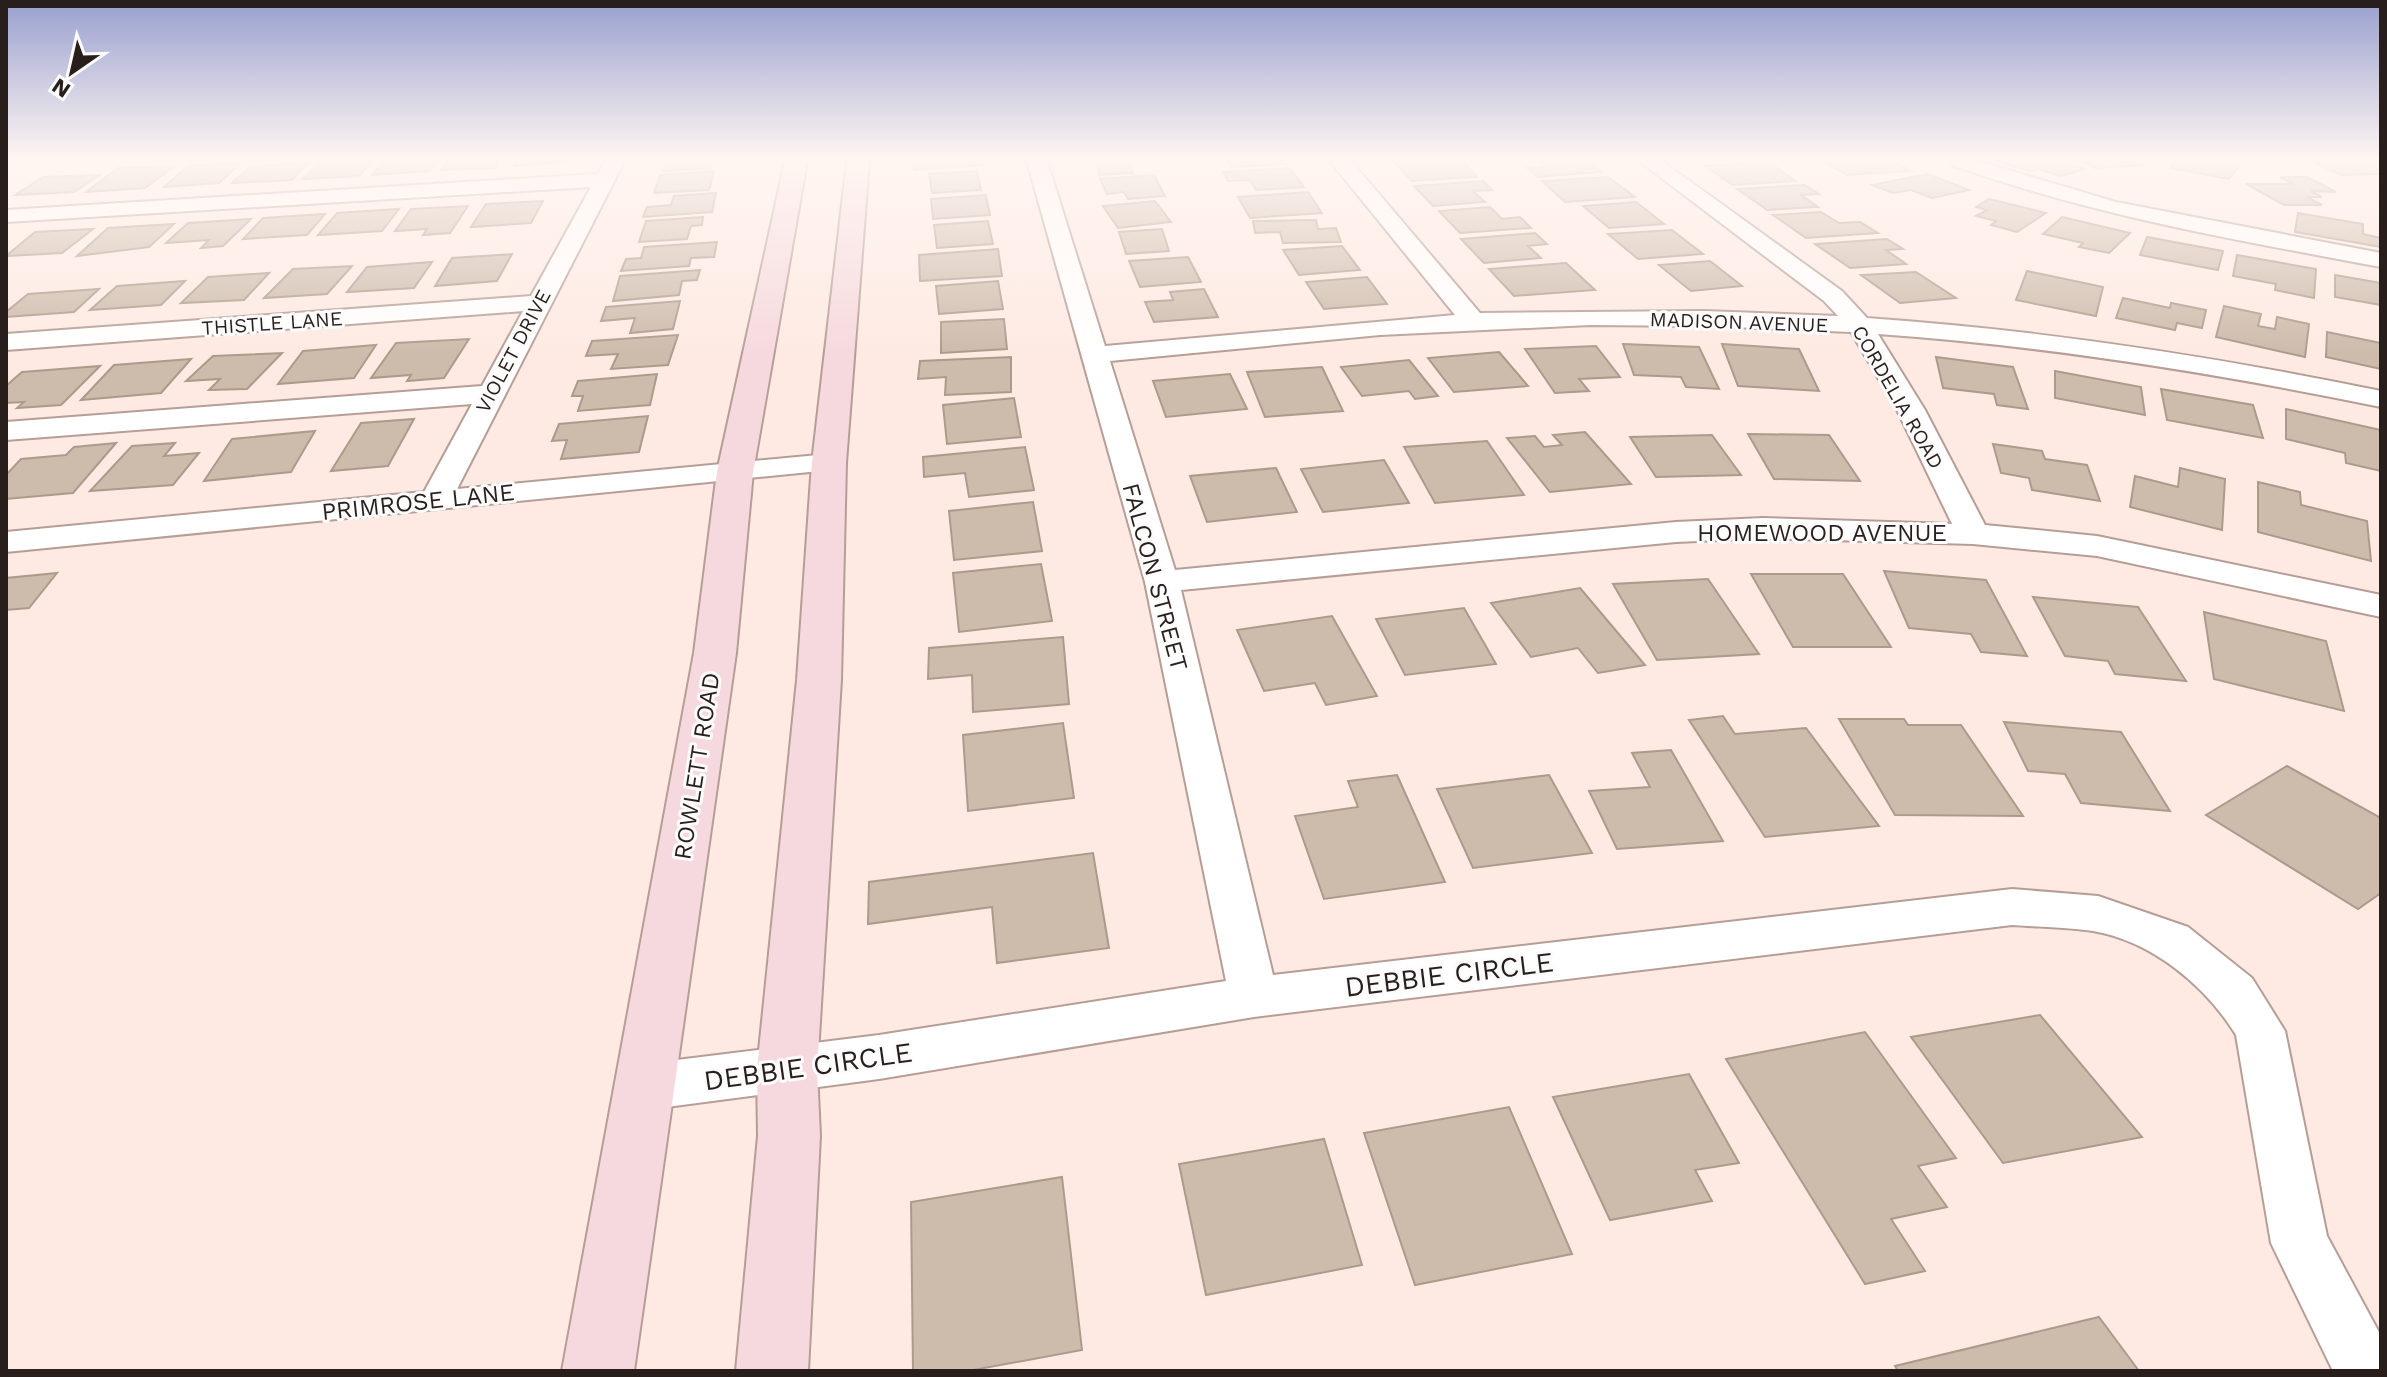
<svg xmlns="http://www.w3.org/2000/svg" width="2387" height="1377" viewBox="0 0 2387 1377" font-family="'Work Sans',sans-serif">
	<style>
		.building { fill: #cdbbab; stroke: #ac9b8b; stroke-width: 2 }
		.lines { fill: none; stroke-linecap: round; stroke-linejoin: round }
		.minor-casing { stroke: #b69e96; stroke-width: 4 }
		.secondary-casing { stroke: #b69e96; stroke-width: 4 }
		.minor { fill: #fff; fill-rule: evenodd }
		.secondary { fill: #f6d9de; fill-rule: evenodd }
		.labels { text-anchor: middle; stroke-width: 6; stroke-linejoin: round; paint-order: stroke }
		.far-street-label { font-size: 20px; fill: #281f1c; stroke: #fcfcfc }
		.street-label { font-size: 24px; fill: #281f1c; stroke: #fcfcfc }
		.near-street-label { font-size: 28px; fill: #281f1c; stroke: #fcfcfc }
	</style>
	<rect width="100%" height="100%" fill="#feeae3"/>
	<g class="building">
		<path d="M 320,161 L 343,163 L 372,161 L 359,176 L 303,179 Z"/>
		<path d="M 383,161 L 437,161 L 429,171 L 372,175 Z"/>
		<path d="M 449,161 L 499,161 L 495,168 L 441,170 Z"/>
		<path d="M 517,161 L 571,161 L 514,166 Z"/>
		<path d="M 666,161 L 712,161 L 710,168 L 663,171 Z"/>
		<path d="M 914,161 L 982,161 L 983,165 L 914,170 Z"/>
		<path d="M 1096,161 L 1129,161 L 1133,173 L 1100,175 Z"/>
		<path d="M 1228,161 L 1282,161 L 1285,164 L 1232,167 Z"/>
		<path d="M 1393,161 L 1463,161 L 1477,177 L 1412,181 Z"/>
		<path d="M 1537,161 L 1586,161 L 1601,172 L 1538,177 L 1527,168 L 1544,167 Z"/>
		<path d="M 1823,161 L 1893,161 L 1911,171 L 1847,175 Z"/>
		<path d="M 1996,161 L 2057,161 L 2085,169 L 2061,176 L 2038,169 L 2030,171 Z"/>
		<path d="M 2081,161 L 2136,161 L 2144,165 L 2095,168 Z"/>
		<path d="M 2176,161 L 2221,161 L 2240,165 L 2229,179 L 2170,168 Z"/>
		<path d="M 2312,161 L 2379,161 L 2381,174 L 2341,175 Z"/>
		<path d="M 309,162 L 292,180 L 232,183 L 250,167 Z"/>
		<path d="M 1769,162 L 1795,181 L 1733,185 L 1705,166 Z"/>
		<path d="M 241,163 L 219,183 L 164,187 L 188,166 Z"/>
		<path d="M 175,166 L 145,188 L 86,192 L 118,168 Z"/>
		<path d="M 1290,168 L 1304,187 L 1256,190 L 1250,180 L 1228,181 L 1223,172 Z"/>
		<path d="M 714,171 L 709,190 L 654,193 L 660,175 Z"/>
		<path d="M 977,171 L 981,190 L 932,193 L 929,174 Z"/>
		<path d="M 1928,174 L 1969,190 L 1932,198 L 1911,190 L 1893,193 L 1872,185 Z"/>
		<path d="M 100,175 L 74,192 L 15,195 L 43,177 Z"/>
		<path d="M 1154,175 L 1165,196 L 1128,199 L 1124,192 L 1107,194 L 1100,179 Z"/>
		<path d="M 1608,177 L 1635,197 L 1565,202 L 1542,181 Z"/>
		<path d="M 2280,177 L 2307,177 L 2336,192 L 2311,191 L 2322,197 L 2307,197 L 2322,205 L 2284,205 L 2246,184 L 2294,184 Z"/>
		<path d="M 1483,181 L 1492,190 L 1473,191 L 1485,202 L 1433,206 L 1414,186 Z"/>
		<path d="M 1805,185 L 1819,194 L 1801,195 L 1818,207 L 1767,210 L 1737,189 Z"/>
		<path d="M 1308,192 L 1322,213 L 1250,218 L 1238,197 Z"/>
		<path d="M 716,193 L 712,212 L 643,217 L 647,207 L 671,205 L 674,196 Z"/>
		<path d="M 986,195 L 990,215 L 933,219 L 931,199 Z"/>
		<path d="M 1989,199 L 2046,213 L 2017,232 L 1991,225 L 1996,221 L 1976,216 L 1987,210 L 1976,207 Z"/>
		<path d="M 543,201 L 531,223 L 471,227 L 486,204 Z"/>
		<path d="M 1155,201 L 1171,222 L 1118,228 L 1103,206 Z"/>
		<path d="M 1636,202 L 1664,224 L 1609,228 L 1583,206 Z"/>
		<path d="M 468,206 L 450,233 L 423,235 L 427,229 L 395,231 L 411,209 Z"/>
		<path d="M 1490,207 L 1502,219 L 1520,217 L 1531,228 L 1460,233 L 1439,211 Z"/>
		<path d="M 399,209 L 382,231 L 318,235 L 337,213 Z"/>
		<path d="M 1821,212 L 1839,223 L 1860,222 L 1878,233 L 1806,238 L 1773,215 Z"/>
		<path d="M 2298,213 L 2363,224 L 2363,234 L 2381,238 L 2381,247 L 2295,232 Z"/>
		<path d="M 325,214 L 307,235 L 243,239 L 263,218 Z"/>
		<path d="M 703,217 L 702,225 L 691,226 L 687,239 L 639,242 L 646,221 Z"/>
		<path d="M 2062,217 L 2130,233 L 2109,253 L 2079,247 L 2083,243 L 2043,234 Z"/>
		<path d="M 251,219 L 223,246 L 201,248 L 209,240 L 166,243 L 188,223 Z"/>
		<path d="M 1316,220 L 1318,229 L 1336,228 L 1341,242 L 1283,243 L 1280,232 L 1255,233 L 1253,221 Z"/>
		<path d="M 988,221 L 993,244 L 937,248 L 934,225 Z"/>
		<path d="M 174,224 L 149,247 L 77,256 L 108,228 Z"/>
		<path d="M 93,229 L 62,253 L 6,256 L 35,232 Z"/>
		<path d="M 1162,229 L 1169,251 L 1126,254 L 1119,232 Z"/>
		<path d="M 1672,230 L 1703,254 L 1638,259 L 1608,234 Z"/>
		<path d="M 1535,233 L 1547,244 L 1528,246 L 1541,258 L 1484,263 L 1461,239 Z"/>
		<path d="M 2147,237 L 2223,251 L 2218,270 L 2140,255 Z"/>
		<path d="M 1887,239 L 1903,249 L 1886,250 L 1906,264 L 1850,268 L 1815,244 Z"/>
		<path d="M 717,242 L 714,257 L 691,258 L 689,266 L 621,271 L 626,259 L 641,258 L 644,247 Z"/>
		<path d="M 1342,246 L 1360,270 L 1299,275 L 1283,250 Z"/>
		<path d="M 998,249 L 1002,276 L 920,281 L 919,255 Z"/>
		<path d="M 512,254 L 497,281 L 435,286 L 452,258 Z"/>
		<path d="M 2237,255 L 2316,269 L 2314,298 L 2275,290 L 2276,284 L 2233,276 Z"/>
		<path d="M 1188,257 L 1201,282 L 1140,287 L 1129,261 Z"/>
		<path d="M 1710,261 L 1742,286 L 1691,291 L 1659,265 Z"/>
		<path d="M 432,262 L 414,288 L 347,292 L 367,267 Z"/>
		<path d="M 1566,263 L 1595,290 L 1514,296 L 1489,269 Z"/>
		<path d="M 352,266 L 327,294 L 264,298 L 293,269 Z"/>
		<path d="M 700,270 L 697,280 L 682,281 L 679,295 L 613,301 L 620,276 Z"/>
		<path d="M 2027,271 L 2103,287 L 2096,316 L 2016,300 Z"/>
		<path d="M 1916,272 L 1956,298 L 1900,303 L 1861,275 Z"/>
		<path d="M 269,273 L 244,300 L 181,303 L 208,277 Z"/>
		<path d="M 2335,275 L 2381,283 L 2381,305 L 2335,297 Z"/>
		<path d="M 1367,277 L 1387,304 L 1324,309 L 1306,282 Z"/>
		<path d="M 185,281 L 161,305 L 90,310 L 117,286 Z"/>
		<path d="M 998,281 L 1003,309 L 939,314 L 936,286 Z"/>
		<path d="M 99,289 L 74,312 L 6,317 L 6,312 L 28,294 Z"/>
		<path d="M 1204,289 L 1218,317 L 1154,322 L 1145,302 L 1173,300 L 1170,292 Z"/>
		<path d="M 2123,298 L 2170,308 L 2171,303 L 2206,310 L 2202,328 L 2177,323 L 2175,330 L 2116,318 Z"/>
		<path d="M 680,301 L 673,329 L 630,333 L 635,318 L 601,321 L 606,307 Z"/>
		<path d="M 2224,306 L 2261,314 L 2258,326 L 2275,329 L 2277,317 L 2309,324 L 2305,357 L 2216,337 Z"/>
		<path d="M 1004,319 L 1007,349 L 941,353 L 941,322 Z"/>
		<path d="M 2327,332 L 2381,343 L 2381,369 L 2326,357 Z"/>
		<path d="M 678,335 L 668,365 L 611,369 L 618,354 L 586,356 L 592,341 Z"/>
		<path d="M 469,339 L 444,378 L 407,381 L 411,375 L 371,378 L 396,343 Z"/>
		<path d="M 1623,344 L 1699,347 L 1719,389 L 1686,387 L 1681,377 L 1634,375 Z"/>
		<path d="M 1722,344 L 1799,349 L 1819,391 L 1738,386 Z"/>
		<path d="M 376,345 L 354,378 L 278,384 L 303,351 Z"/>
		<path d="M 1596,346 L 1620,377 L 1579,379 L 1589,391 L 1555,393 L 1525,349 Z"/>
		<path d="M 1499,352 L 1528,386 L 1454,392 L 1428,358 Z"/>
		<path d="M 282,353 L 247,389 L 209,390 L 220,379 L 186,381 L 213,356 Z"/>
		<path d="M 1011,357 L 1011,392 L 945,395 L 946,377 L 918,379 L 920,361 Z"/>
		<path d="M 1936,357 L 2013,367 L 2028,409 L 1997,405 L 1994,394 L 1943,388 Z"/>
		<path d="M 191,359 L 161,393 L 81,400 L 114,365 Z"/>
		<path d="M 1409,360 L 1438,396 L 1415,399 L 1409,391 L 1362,396 L 1341,367 Z"/>
		<path d="M 100,366 L 61,405 L 17,408 L 24,402 L 6,403 L 6,386 L 22,372 Z"/>
		<path d="M 1322,367 L 1343,411 L 1265,417 L 1247,372 Z"/>
		<path d="M 2055,371 L 2141,387 L 2145,415 L 2055,398 Z"/>
		<path d="M 657,374 L 650,405 L 578,411 L 583,396 L 572,396 L 578,381 Z"/>
		<path d="M 1230,374 L 1247,409 L 1166,417 L 1153,381 Z"/>
		<path d="M 2161,389 L 2253,405 L 2263,438 L 2167,420 Z"/>
		<path d="M 1014,398 L 1021,437 L 947,444 L 943,405 Z"/>
		<path d="M 2286,409 L 2381,430 L 2381,471 L 2346,463 L 2345,453 L 2286,439 Z"/>
		<path d="M 648,416 L 639,452 L 561,459 L 567,440 L 552,441 L 559,424 Z"/>
		<path d="M 414,419 L 388,466 L 331,471 L 361,423 Z"/>
		<path d="M 315,431 L 291,472 L 204,481 L 232,439 Z"/>
		<path d="M 1585,432 L 1631,484 L 1550,492 L 1507,438 L 1535,436 L 1544,447 L 1562,445 L 1553,435 Z"/>
		<path d="M 1748,434 L 1829,435 L 1860,481 L 1774,479 Z"/>
		<path d="M 1712,435 L 1741,475 L 1656,477 L 1630,437 Z"/>
		<path d="M 1487,441 L 1524,495 L 1435,503 L 1404,447 Z"/>
		<path d="M 116,443 L 73,493 L 6,499 L 6,475 L 21,459 L 66,455 L 74,447 Z"/>
		<path d="M 175,443 L 164,456 L 199,453 L 173,485 L 90,491 L 132,446 Z"/>
		<path d="M 1993,444 L 2042,451 L 2045,459 L 2087,465 L 2100,501 L 2032,490 L 2029,478 L 2001,473 Z"/>
		<path d="M 1025,447 L 1034,490 L 969,497 L 965,473 L 924,477 L 923,457 Z"/>
		<path d="M 1384,460 L 1409,503 L 1323,512 L 1301,469 Z"/>
		<path d="M 1276,468 L 1297,512 L 1207,522 L 1190,476 Z"/>
		<path d="M 2180,468 L 2225,479 L 2222,530 L 2130,507 L 2135,476 L 2178,487 Z"/>
		<path d="M 2258,482 L 2300,492 L 2301,505 L 2367,521 L 2371,561 L 2258,532 Z"/>
		<path d="M 1033,502 L 1042,551 L 954,560 L 949,511 Z"/>
		<path d="M 1041,564 L 1052,621 L 959,632 L 953,573 Z"/>
		<path d="M 1884,571 L 1986,580 L 2027,656 L 1981,652 L 1971,634 L 1909,628 Z"/>
		<path d="M 57,573 L 29,608 L 6,610 L 6,578 Z"/>
		<path d="M 1751,574 L 1843,574 L 1891,647 L 1793,647 Z"/>
		<path d="M 1708,579 L 1759,654 L 1657,660 L 1613,584 Z"/>
		<path d="M 1580,588 L 1645,665 L 1598,673 L 1578,648 L 1531,657 L 1491,603 Z"/>
		<path d="M 2033,597 L 2138,607 L 2186,681 L 2115,674 L 2108,661 L 2065,656 Z"/>
		<path d="M 1464,608 L 1496,664 L 1405,675 L 1376,619 Z"/>
		<path d="M 2204,612 L 2326,641 L 2344,711 L 2214,679 Z"/>
		<path d="M 1332,616 L 1377,696 L 1326,705 L 1315,683 L 1264,691 L 1237,630 Z"/>
		<path d="M 1063,637 L 1069,704 L 973,712 L 972,675 L 928,679 L 929,648 Z"/>
		<path d="M 1723,716 L 1735,734 L 1806,728 L 1879,826 L 1765,837 L 1689,720 Z"/>
		<path d="M 1839,719 L 1904,719 L 1908,725 L 1961,725 L 2023,816 L 1895,815 Z"/>
		<path d="M 2004,722 L 2121,732 L 2170,811 L 2081,803 L 2065,774 L 2028,771 Z"/>
		<path d="M 1063,723 L 1074,798 L 968,811 L 963,735 Z"/>
		<path d="M 1671,750 L 1723,841 L 1617,849 L 1589,791 L 1650,787 L 1632,753 Z"/>
		<path d="M 2287,766 L 2381,818 L 2381,893 L 2358,909 L 2206,815 Z"/>
		<path d="M 1397,775 L 1445,882 L 1324,899 L 1295,816 L 1358,807 L 1348,781 Z"/>
		<path d="M 1549,775 L 1592,853 L 1473,868 L 1437,789 Z"/>
		<path d="M 1093,853 L 1109,948 L 997,963 L 992,907 L 868,924 L 869,882 Z"/>
		<path d="M 2040,1015 L 2142,1137 L 2003,1163 L 1911,1037 Z"/>
		<path d="M 1865,1032 L 1956,1158 L 1918,1166 L 1947,1207 L 1891,1219 L 1925,1271 L 1865,1284 L 1726,1059 Z"/>
		<path d="M 1689,1074 L 1739,1163 L 1695,1170 L 1712,1201 L 1610,1220 L 1553,1097 Z"/>
		<path d="M 1509,1107 L 1572,1254 L 1415,1285 L 1364,1133 Z"/>
		<path d="M 1324,1139 L 1362,1265 L 1206,1295 L 1179,1164 Z"/>
		<path d="M 1062,1177 L 1082,1350 L 968,1371 L 913,1371 L 911,1202 Z"/>
		<path d="M 2099,1317 L 2139,1371 L 1898,1371 L 1895,1366 Z"/>
	</g>
	<g class="lines">
		<defs>
			<g id="minor">
				<path d="M 605,161 L 621,161 L 623,164 L 457,489 L 829,454 L 840,457 L 844,463 L 840,469 L 6,552 L 6,532 L 424,492 L 472,404 L 6,440 L 6,422 L 482,386 L 523,311 L 6,350 L 6,334 L 531,296 L 591,187 L 6,222 L 6,210 L 598,174 Z"/>
				<path d="M 1027,161 L 1047,161 L 1105,346 L 1455,315 L 1330,161 L 1351,161 L 1480,313 L 1704,311 L 1838,316 L 1824,301 L 1639,161 L 1662,161 L 1842,291 L 1867,318 C 2040,330 2211,356 2381,391 L 2381,407 C 2215,373 2048,346 1878,334 L 1925,410 L 1985,525 L 2097,536 L 2381,595 L 2381,617 L 2097,556 L 1973,544 L 1763,538 L 1676,542 L 1181,590 L 1273,975 L 2012,889 L 2098,896 L 2188,927 L 2252,978 L 2285,1031 L 2327,1236 L 2381,1336 L 2381,1371 L 2333,1371 L 2271,1243 L 2236,1035 C 2206,986 2152,941 2093,931 C 2067,927 2039,927 2012,925 L 1254,1017 L 879,1079 L 644,1110 L 626,1103 L 618,1087 L 626,1071 L 644,1064 L 879,1035 L 1226,981 L 1145,582 ZM 1590,325 L 1704,326 L 1851,332 L 1897,410 L 1952,524 L 1763,518 L 1676,522 L 1175,570 L 1110,361 L 1380,335 Z"/>
				<path d="M 1949,161 L 1978,161 L 2116,202 L 2381,253 L 2381,267 C 2236,240 2092,215 1952,165 Z"/>
			</g>
			<g id="secondary">
				<path d="M 785,161 L 807,161 L 753,472 L 736,653 L 634,1371 L 562,1371 L 694,653 L 717,472 Z"/>
				<path d="M 847,161 L 869,161 L 846,463 L 841,680 L 817,1070 L 820,1136 L 808,1371 L 736,1371 L 758,1136 L 757,1070 L 797,680 L 812,463 Z"/>
			</g>
		</defs>
		<use href="#minor" class="minor-casing"/>
		<use href="#secondary" class="secondary-casing"/>
		<use href="#minor" class="minor"/>
		<use href="#secondary" class="secondary"/>
	</g>
	<linearGradient id="sky" x2="0" y2="1"><stop stop-color="#99a0cf"/><stop offset="0.45" stop-color="#fff6f2"/><stop offset="1" stop-color="#fff6f2" stop-opacity="0"/></linearGradient>
	<rect width="2387" height="354" fill="url(#sky)"/>
	<g class="labels">
		<g class="far-street-label">
			<text transform="translate(1739 322) rotate(2)" y="7">MADISON AVENUE</text>
			<text transform="translate(272 323) rotate(-4)" y="7">THISTLE LANE</text>
			<text transform="translate(513 351) rotate(-62)" y="7">VIOLET DRIVE</text>
			<text transform="translate(1898 397) rotate(60)" y="7">CORDELIA ROAD</text>
		</g>
		<g class="street-label">
			<text transform="translate(418 502) rotate(-6)" y="8">PRIMROSE LANE</text>
			<text x="1822" y="541">HOMEWOOD AVENUE</text>
			<text transform="translate(1155 577) rotate(75)" y="8">FALCON STREET</text>
			<text transform="translate(697 766) rotate(-81)" y="8">ROWLETT ROAD</text>
		</g>
		<g class="near-street-label">
			<text transform="translate(1449 974) rotate(-7)" y="10">DEBBIE CIRCLE</text>
			<text transform="translate(808 1066) rotate(-8)" y="10">DEBBIE CIRCLE</text>
		</g>
	</g>
	<rect width="2387" height="1377" fill="none" stroke="#281f1c" stroke-width="16"/>
	<g transform="translate(72 72) rotate(214)" stroke="#fcfcfc" stroke-width="6" paint-order="stroke">
	<path d="M0-6L14 30L0 20L-14 30Z" fill="#281f1c"/>
	<text y="-12" font-size="22" font-weight="bold" text-anchor="middle" fill="#281f1c">N</text>
	</g>
</svg>
